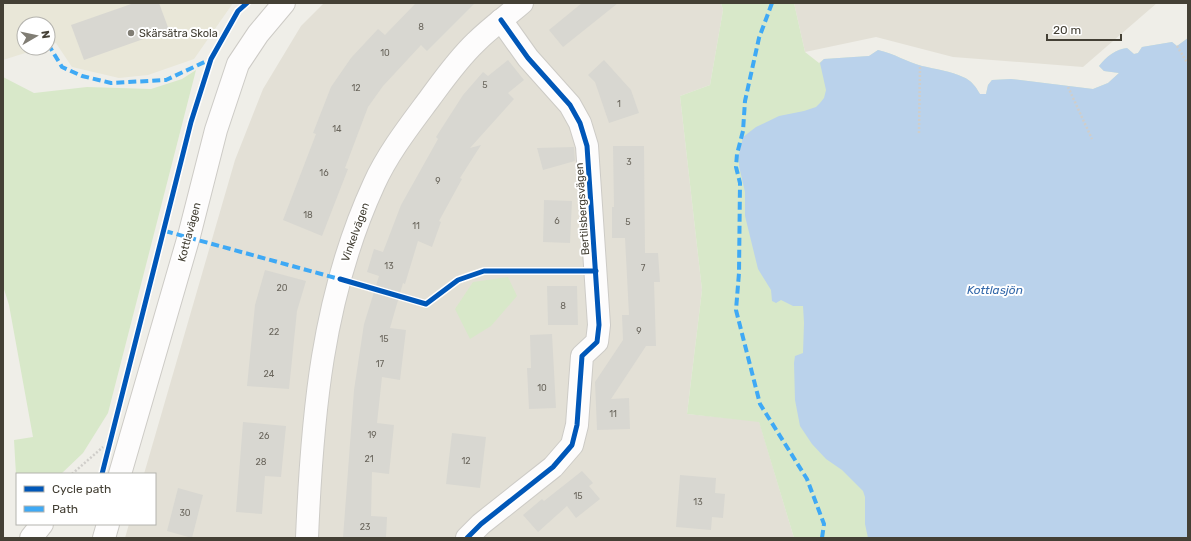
<svg xmlns="http://www.w3.org/2000/svg" width="1191" height="541" viewBox="0 0 1191 541" font-family="Rubik,sans-serif">
	<style>
		.residential { fill: #e3e0d6 }
		.education { fill: #e9e7d8 }
		.green { fill: #d8e8c9 }
		.water { fill: #bad2eb }
		.building { fill: #d8d7d1 }
		.lines { fill: none; stroke-linecap: round; stroke-linejoin: round }
		.minor-casing { stroke: #cdcbc6; stroke-width: 24 }
		.path { stroke: #d0ceca; stroke-width: 2.5; stroke-dasharray: 2 2; stroke-linecap: butt }
		.minor { stroke: #fdfcfc; stroke-width: 22 }
		.quiet { stroke: #3fa9f5; stroke-width: 4; stroke-dasharray: 8 4; stroke-linecap: butt }
		.cycleway-casing { stroke: #fff; stroke-width: 8 }
		.cycleway { stroke: #0057b8; stroke-width: 5 }
		.poi-dot { fill: #807d74; stroke: #fff; stroke-width: 1.5 }
		.labels { text-anchor: middle; stroke-width: 4; stroke-linejoin: round; paint-order: stroke }
		.number-label { font-size: 9px; fill: #6a665d }
		.poi-label { font-size: 11px; fill: #444035; stroke: #fff; text-anchor: start }
		.street-label { font-size: 11px; fill: #444035; stroke: #fff }
		.water-label { font-size: 12px; font-style: italic; fill: #3469aa; stroke: #fff }
	</style>
	<rect width="100%" height="100%" fill="#efeee8"/>
	<g class="residential">
		<path d="M 324,3 L 721,3 L 723,10 L 710,85 L 680,96 L 702,290 L 687,414 L 759,421 L 794,538 L 125,538 L 129,524 L 155,524 L 155,474 L 144,474 L 235,160 L 263,89 L 301,26 Z"/>
		<path d="M 794,3 L 1157,3 L 1083,67 L 953,57 L 876,37 L 805,52 Z"/>
	</g>
	<path class="education" d="M 3,3 L 233,3 L 194,59 L 148,75 L 119,78 L 72,67 L 56,43 L 48,46 L 48,24 L 24,24 L 24,48 L 41,48 L 3,60 Z"/>
	<g class="green">
		<path d="M 721,3 L 794,3 L 805,52 L 819,63 L 824,59 L 869,56 L 878,50 C 893,53 907,62 922,66 C 935,69 951,71 963,77 C 971,80 976,87 980,94 L 986,94 L 988,85 L 992,80 L 1011,79 L 1093,89 L 1108,83 L 1119,73 L 1104,71 L 1099,66 C 1106,57 1116,49 1127,48 L 1134,54 L 1138,53 L 1142,47 L 1172,42 L 1177,46 L 1188,38 L 1188,538 L 794,538 L 759,422 L 687,414 L 702,290 L 680,96 L 710,85 L 723,10 Z"/>
		<path d="M 196,70 L 108,413 L 83,453 L 61,474 L 17,474 L 17,492 L 14,440 L 33,437 L 9,305 L 3,286 L 3,77 L 34,93 L 87,87 L 151,89 L 182,79 Z"/>
		<path d="M 508,277 L 517,296 L 491,326 L 470,339 L 455,309 L 473,282 Z"/>
	</g>
	<path class="water" d="M 1188,38 L 1188,538 L 868,538 L 865,524 L 865,497 L 863,491 L 842,470 L 826,459 L 812,444 L 800,426 L 795,400 L 794,363 L 795,356 L 803,353 L 804,323 L 803,306 L 793,306 L 781,300 L 776,303 L 772,301 L 771,290 L 758,269 L 745,216 L 745,192 L 739,166 L 739,154 L 743,137 L 756,127 L 779,116 L 804,111 L 816,107 L 820,103 L 824,98 L 826,90 L 820,63 L 824,59 L 869,56 L 878,50 C 893,53 907,62 922,66 C 935,69 951,71 963,77 C 971,80 976,87 980,94 L 986,94 L 988,85 L 992,80 L 1011,79 L 1093,89 L 1108,83 L 1119,73 L 1104,71 L 1099,66 C 1106,57 1116,49 1127,48 L 1134,54 L 1138,53 L 1142,47 L 1172,42 L 1177,46 Z"/>
	<g class="building">
		<path d="M 134,3 L 159,3 L 169,30 L 84,60 L 71,25 Z"/>
		<path d="M 416,3 L 475,3 L 427,51 L 421,45 L 383,86 L 368,107 L 345,168 L 348,169 L 322,236 L 283,220 L 316,134 L 313,133 L 331,87 L 351,58 L 378,29 L 385,35 Z"/>
		<path d="M 582,3 L 618,3 L 563,47 L 549,30 Z"/>
		<path d="M 508,60 L 524,80 L 508,93 L 514,99 L 470,148 L 481,145 L 460,178 L 462,179 L 439,221 L 441,222 L 432,247 L 418,241 L 405,284 L 403,283 L 390,328 L 406,330 L 400,380 L 382,377 L 377,423 L 394,425 L 389,474 L 372,472 L 371,516 L 387,517 L 386,538 L 343,538 L 354,390 L 364,324 L 379,276 L 367,272 L 374,249 L 383,252 L 401,205 L 438,139 L 436,137 L 463,95 L 483,72 L 488,76 Z"/>
		<path d="M 604,60 L 631,90 L 639,113 L 609,123 L 595,82 L 588,75 Z"/>
		<path d="M 613,146 L 644,146 L 645,253 L 658,253 L 660,282 L 654,282 L 656,346 L 646,346 L 611,399 L 629,398 L 630,429 L 597,430 L 595,382 L 623,340 L 622,315 L 629,315 L 625,238 L 612,238 L 612,207 L 614,207 Z"/>
		<path d="M 574,147 L 575,161 L 543,170 L 537,148 Z"/>
		<path d="M 544,200 L 572,201 L 570,243 L 543,242 Z"/>
		<path d="M 265,270 L 306,281 L 297,311 L 289,389 L 247,386 L 255,305 Z"/>
		<path d="M 547,286 L 577,286 L 578,325 L 548,325 Z"/>
		<path d="M 552,334 L 556,408 L 529,409 L 527,368 L 531,368 L 530,335 Z"/>
		<path d="M 243,422 L 286,426 L 281,477 L 265,476 L 262,514 L 236,512 Z"/>
		<path d="M 452,433 L 486,437 L 480,488 L 446,484 Z"/>
		<path d="M 582,471 L 593,483 L 589,486 L 600,499 L 576,518 L 567,506 L 538,532 L 523,515 L 542,499 L 544,501 Z"/>
		<path d="M 680,475 L 716,478 L 715,493 L 725,494 L 723,518 L 712,517 L 711,530 L 676,527 Z"/>
		<path d="M 178,488 L 203,495 L 192,538 L 167,531 Z"/>
	</g>
	<g class="lines">
		<defs>
			<g id="minor">
				<path d="M 120,474 L 189,236 L 216,130 L 238,64 L 258,34 L 284,3"/>
				<path d="M 31,538 L 42,524"/>
				<path d="M 104,538 L 108,524"/>
				<path d="M 307,538 C 312,416 322,297 374,184 C 388,153 410,125 430,98 C 444,79 458,59 476,42 C 490,28 507,16 522,3"/>
				<path d="M 467,538 L 481,524 L 553,467 L 572,445 L 577,425 L 582,356 L 597,342 L 599,325 L 587,146 L 580,123 L 570,105 L 528,58 L 501,20"/>
			</g>
		</defs>
		<use href="#minor" class="minor-casing"/>
		<g class="path">
			<path d="M 1177,46 L 1188,64"/>
			<path d="M 1068,87 L 1092,139"/>
			<path d="M 919,133 L 920,65"/>
			<path d="M 72,474 L 103,447"/>
		</g>
		<use href="#minor" class="minor"/>
		<g class="quiet">
			<path d="M 772,3 L 759,38 L 745,101 L 743,131 L 737,154 L 736,167 L 740,183 L 739,273 L 736,310 L 760,404 L 807,479 L 824,524 L 822,538"/>
			<path d="M 48,44 L 62,67 L 82,76 L 111,83 L 166,80 L 211,59"/>
			<path d="M 165,231 L 343,280"/>
		</g>
		<defs>
			<g id="cycleway">
				<path d="M 340,279 L 426,304 L 458,280 L 484,271 L 596,271"/>
				<path d="M 102,474 L 191,122 L 211,59 L 238,11 L 247,3"/>
				<path d="M 467,538 L 481,524 L 553,467 L 572,445 L 577,425 L 582,356 L 597,342 L 599,325 L 587,146 L 580,123 L 570,105 L 528,58 L 501,20"/>
			</g>
		</defs>
		<use href="#cycleway" class="cycleway-casing"/>
		<use href="#cycleway" class="cycleway"/>
	</g>
	<circle class="poi-dot" cx="131" cy="33" r="4"/>
	<g class="labels">
		<g class="number-label">
			<text x="421" y="30">8</text>
			<text x="385" y="56">10</text>
			<text x="485" y="88">5</text>
			<text x="356" y="91">12</text>
			<text x="619" y="107">1</text>
			<text x="337" y="132">14</text>
			<text x="629" y="165">3</text>
			<text x="324" y="176">16</text>
			<text x="438" y="184">9</text>
			<text x="308" y="218">18</text>
			<text x="557" y="224">6</text>
			<text x="628" y="225">5</text>
			<text x="416" y="229">11</text>
			<text x="389" y="269">13</text>
			<text x="643" y="271">7</text>
			<text x="282" y="291">20</text>
			<text x="563" y="309">8</text>
			<text x="639" y="334">9</text>
			<text x="274" y="335">22</text>
			<text x="384" y="342">15</text>
			<text x="380" y="367">17</text>
			<text x="269" y="377">24</text>
			<text x="542" y="391">10</text>
			<text x="613" y="417">11</text>
			<text x="372" y="438">19</text>
			<text x="264" y="439">26</text>
			<text x="369" y="462">21</text>
			<text x="466" y="464">12</text>
			<text x="261" y="465">28</text>
			<text x="578" y="499">15</text>
			<text x="698" y="505">13</text>
			<text x="185" y="516">30</text>
			<text x="365" y="530">23</text>
		</g>
		<g class="poi-label">
			<text x="139" y="37">Skärsätra Skola</text>
		</g>
		<g class="street-label">
			<text transform="translate(582 209) rotate(-94)" y="4">Bertilsbergsvägen</text>
			<text transform="translate(189 232) rotate(-75)" y="4">Kottlavägen</text>
			<text transform="translate(355 232) rotate(-70)" y="4">Vinkelvägen</text>
		</g>
		<g class="water-label">
			<text x="995" y="294">Kottlasjön</text>
		</g>
	</g>
	<rect width="1191" height="541" fill="none" stroke="#444035" stroke-width="8"/>
	<rect x="16" y="473" width="140" height="52" fill="#ffffff" stroke="#b4b3ae"/>
	<rect x="24" y="486" width="20" height="6" fill="#0057b8" stroke="#b4b3ae"/>
	<text x="52" y="493" font-size="12" fill="#444035">Cycle path</text>
	<rect x="24" y="506" width="20" height="6" fill="#3fa9f5" stroke="#b4b3ae"/>
	<text x="52" y="513" font-size="12" fill="#444035">Path</text>
	<g transform="translate(36 36) rotate(81)"><circle r="19" fill="#ffffff" stroke="#b4b3ae"/>
	<path d="M0-3L7 15L0 10L-7 15Z" fill="#807d74"/>
	<text y="-6" font-size="11" font-weight="bold" text-anchor="middle" fill="#444035">N</text>
	</g>
	<path d="M1047 34v6h74v-6" fill="none" stroke="#444035" stroke-width="2"/>
	<text x="1053" y="34" font-size="12" fill="#444035" stroke="#ffffff" stroke-width="3" paint-order="stroke">20 m</text>
</svg>
